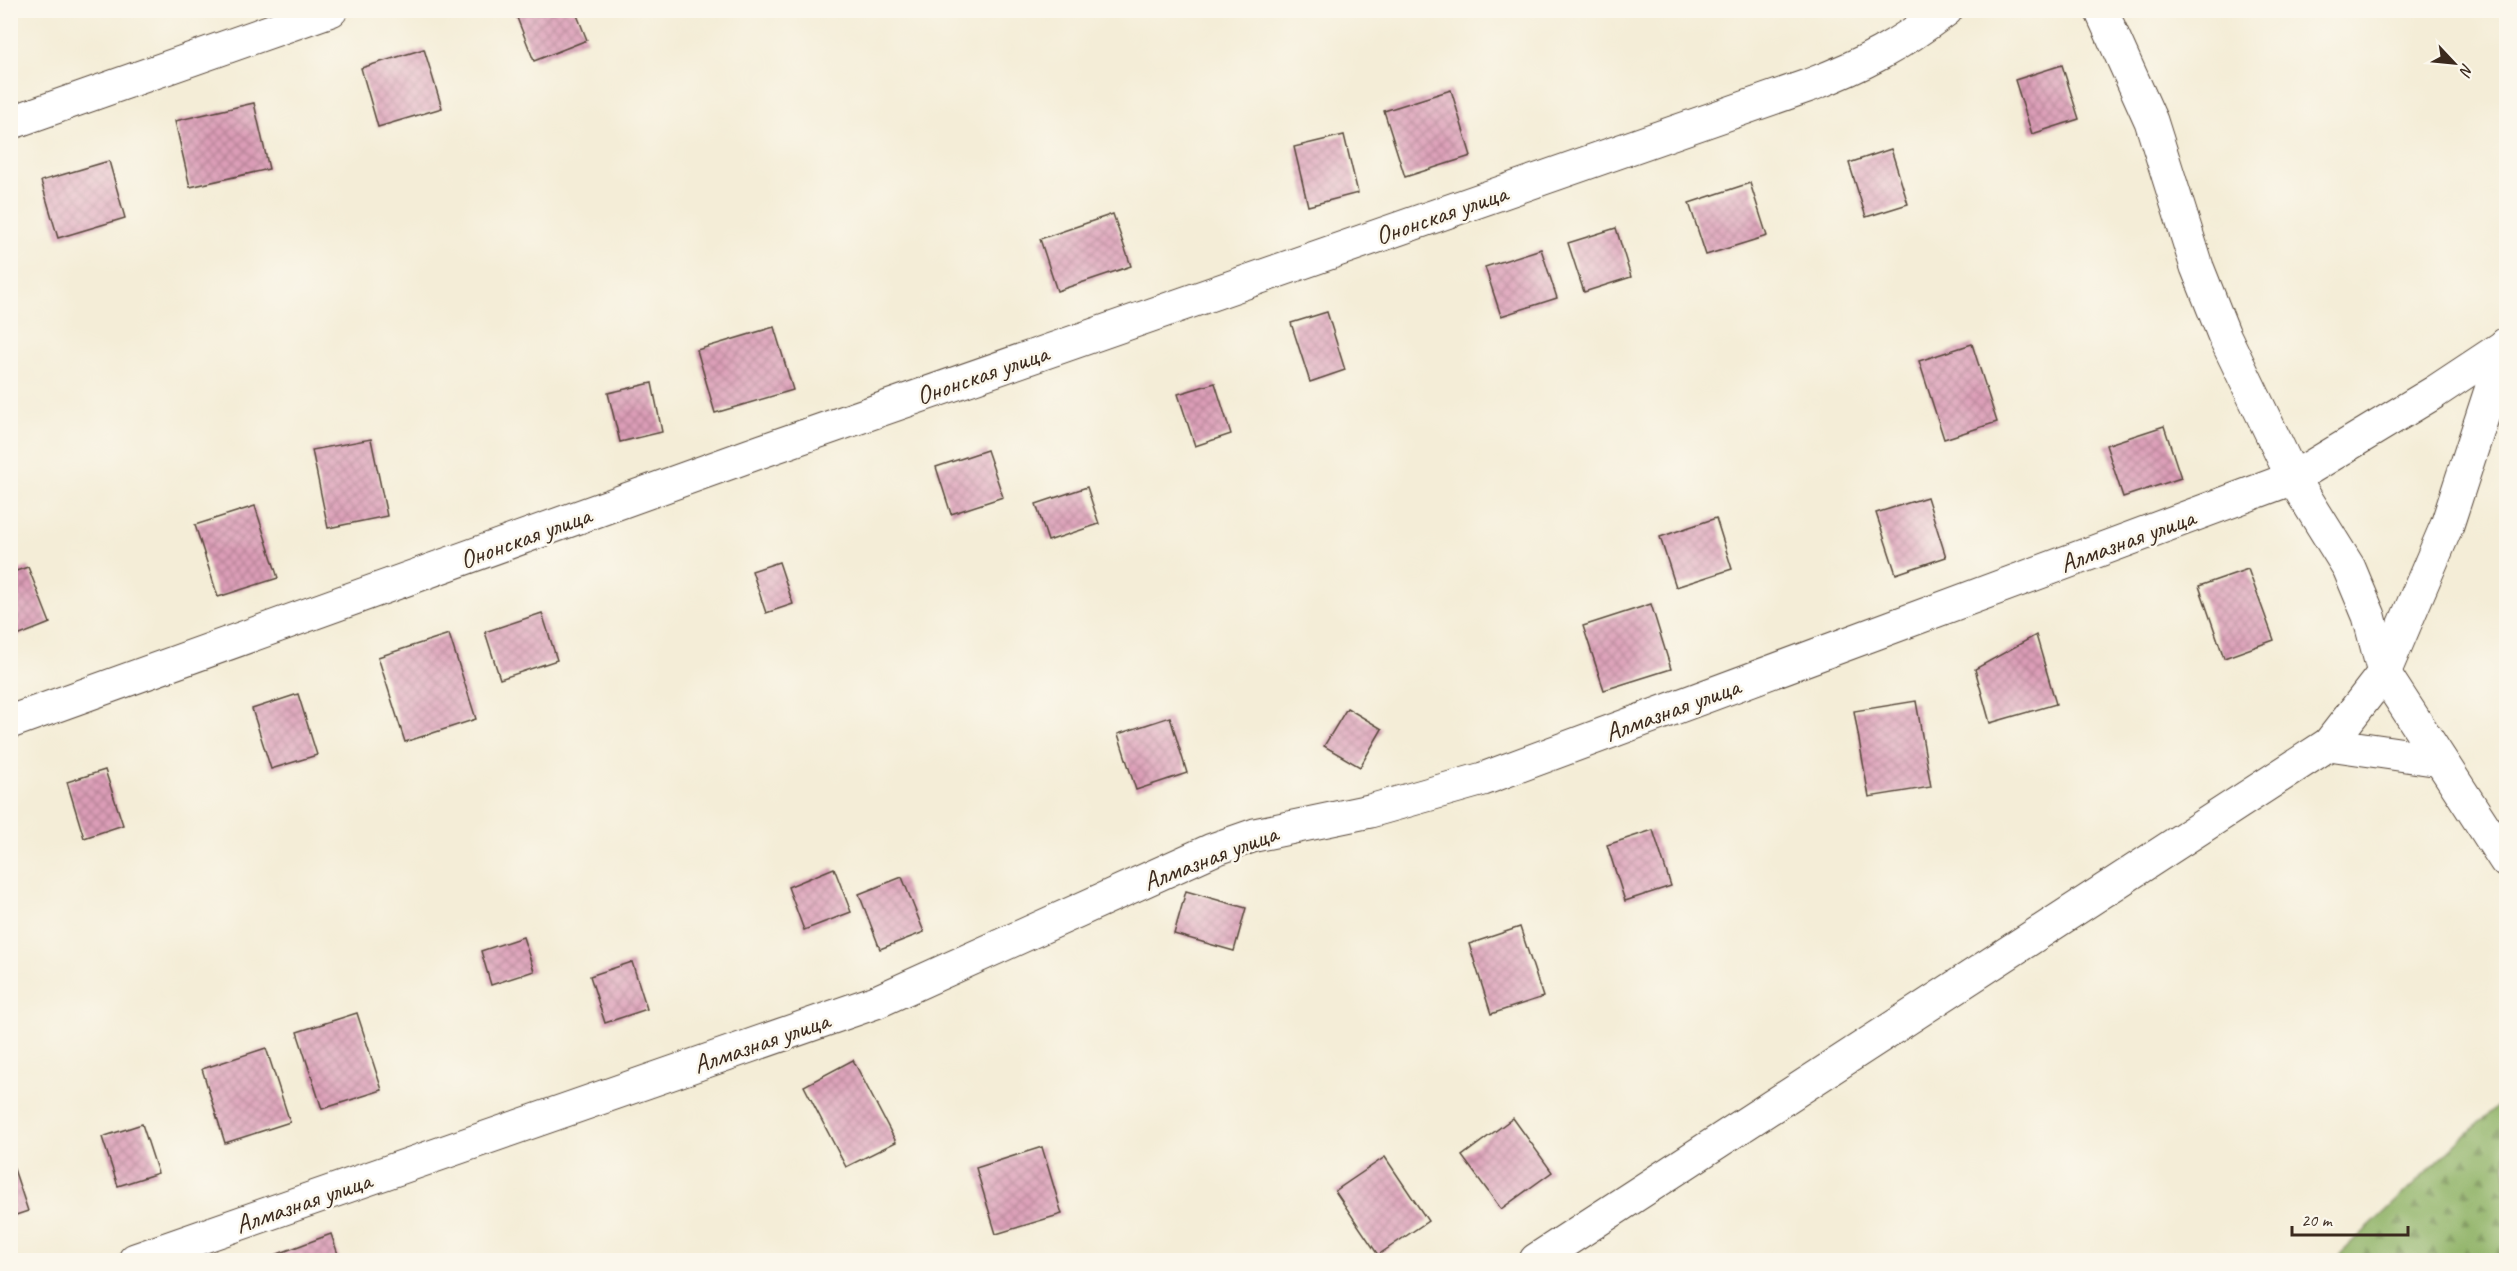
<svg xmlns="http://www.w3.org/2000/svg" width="2517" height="1271" viewBox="0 0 2517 1271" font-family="Caveat,sans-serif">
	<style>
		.forest { fill: url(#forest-firs); stroke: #666e43; stroke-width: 1.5 }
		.building { fill: url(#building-cross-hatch) }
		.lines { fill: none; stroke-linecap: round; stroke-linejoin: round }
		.street-casing { stroke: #57473a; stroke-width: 35 }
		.street { stroke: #fff; stroke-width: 33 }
		.labels { text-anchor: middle; stroke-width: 5; stroke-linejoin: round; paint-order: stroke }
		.street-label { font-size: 26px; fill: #3b2a1e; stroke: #fbf7ec }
	</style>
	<defs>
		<pattern id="forest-firs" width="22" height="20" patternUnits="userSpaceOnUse" patternTransform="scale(1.5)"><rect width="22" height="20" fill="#90b368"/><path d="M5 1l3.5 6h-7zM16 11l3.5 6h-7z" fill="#779255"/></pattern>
		<pattern id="building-cross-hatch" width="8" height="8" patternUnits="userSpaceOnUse" patternTransform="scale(1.5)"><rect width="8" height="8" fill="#db9db7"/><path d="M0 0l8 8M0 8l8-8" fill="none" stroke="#b38094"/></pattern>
	</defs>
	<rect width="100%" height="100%" fill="#fbf7ec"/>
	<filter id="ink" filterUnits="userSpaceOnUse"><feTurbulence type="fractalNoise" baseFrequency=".0167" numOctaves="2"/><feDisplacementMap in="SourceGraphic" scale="12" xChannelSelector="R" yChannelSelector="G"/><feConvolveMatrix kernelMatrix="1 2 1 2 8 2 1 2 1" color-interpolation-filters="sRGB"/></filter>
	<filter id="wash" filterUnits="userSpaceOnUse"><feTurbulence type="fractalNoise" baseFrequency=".008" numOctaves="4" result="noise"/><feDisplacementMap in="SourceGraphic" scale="24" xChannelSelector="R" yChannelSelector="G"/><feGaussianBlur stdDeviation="1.35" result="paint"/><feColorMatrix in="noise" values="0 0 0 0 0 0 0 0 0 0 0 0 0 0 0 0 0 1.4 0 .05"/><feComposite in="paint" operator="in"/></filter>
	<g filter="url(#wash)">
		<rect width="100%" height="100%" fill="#f4edd7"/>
		<path class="forest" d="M 2506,1097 L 2506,1260 L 2334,1260 Z"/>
		<g id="blocks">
			<g class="building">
				<path d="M 514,10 L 575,10 L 587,40 L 534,61 Z"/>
				<path d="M 424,49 L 442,108 L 378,127 L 361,68 Z"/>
				<path d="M 2062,65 L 2079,119 L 2032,134 L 2015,80 Z"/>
				<path d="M 1451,90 L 1471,156 L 1405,177 L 1384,111 Z"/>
				<path d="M 254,103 L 269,169 L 190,187 L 175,121 Z"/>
				<path d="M 1344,135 L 1358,193 L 1308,206 L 1294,147 Z"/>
				<path d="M 1891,149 L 1908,204 L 1866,217 L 1849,163 Z"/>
				<path d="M 109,161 L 125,218 L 58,238 L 41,181 Z"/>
				<path d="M 1750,183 L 1767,236 L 1706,255 L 1689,203 Z"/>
				<path d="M 1113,214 L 1131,266 L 1057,291 L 1040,239 Z"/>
				<path d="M 1616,228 L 1631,277 L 1584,292 L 1568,243 Z"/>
				<path d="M 1541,249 L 1557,298 L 1501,316 L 1485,267 Z"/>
				<path d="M 1327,312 L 1345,370 L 1310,382 L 1291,323 Z"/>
				<path d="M 774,327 L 793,390 L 715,413 L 697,350 Z"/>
				<path d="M 1972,344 L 1997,422 L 1944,439 L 1919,361 Z"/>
				<path d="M 652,383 L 662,432 L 620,442 L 608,393 Z"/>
				<path d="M 1215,383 L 1231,434 L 1195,446 L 1178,394 Z"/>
				<path d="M 2164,426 L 2181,478 L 2123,497 L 2106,445 Z"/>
				<path d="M 371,439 L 387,516 L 328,528 L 312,450 Z"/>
				<path d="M 987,450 L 1003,497 L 951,514 L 936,467 Z"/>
				<path d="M 1087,487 L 1099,524 L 1048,541 L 1036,504 Z"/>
				<path d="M 1927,497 L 1946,557 L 1896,574 L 1876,513 Z"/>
				<path d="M 255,506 L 278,578 L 218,597 L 195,525 Z"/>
				<path d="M 1716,518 L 1732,569 L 1676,587 L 1660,537 Z"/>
				<path d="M 779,562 L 793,604 L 766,613 L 752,571 Z"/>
				<path d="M 28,567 L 50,623 L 10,639 L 10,573 Z"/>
				<path d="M 2248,569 L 2274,640 L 2224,658 L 2199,586 Z"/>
				<path d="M 1651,604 L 1671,669 L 1604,690 L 1583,626 Z"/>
				<path d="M 542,613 L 557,660 L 500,679 L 485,632 Z"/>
				<path d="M 449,634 L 476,719 L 405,742 L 378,657 Z"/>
				<path d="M 2036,635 L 2056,704 L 1990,723 L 1975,669 Z"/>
				<path d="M 298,694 L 317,755 L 271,769 L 252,709 Z"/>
				<path d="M 1916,701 L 1931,787 L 1869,797 L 1854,711 Z"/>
				<path d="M 1347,708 L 1382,729 L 1360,767 L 1324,746 Z"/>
				<path d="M 1170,717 L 1187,773 L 1136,790 L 1118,734 Z"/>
				<path d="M 105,770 L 123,825 L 84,838 L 67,782 Z"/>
				<path d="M 1653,830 L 1671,886 L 1625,901 L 1607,845 Z"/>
				<path d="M 834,868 L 851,912 L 804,930 L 788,887 Z"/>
				<path d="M 902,877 L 924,932 L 880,949 L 859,894 Z"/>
				<path d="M 1186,891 L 1246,908 L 1234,951 L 1174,934 Z"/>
				<path d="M 1520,927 L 1543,997 L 1491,1014 L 1469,944 Z"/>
				<path d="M 523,937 L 534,971 L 491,985 L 481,951 Z"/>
				<path d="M 632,962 L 647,1009 L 605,1023 L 590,976 Z"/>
				<path d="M 357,1013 L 382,1090 L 322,1109 L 297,1032 Z"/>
				<path d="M 266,1048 L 290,1122 L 225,1143 L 202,1069 Z"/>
				<path d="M 853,1060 L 896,1142 L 846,1167 L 804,1086 Z"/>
				<path d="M 1513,1118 L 1552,1172 L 1501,1209 L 1462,1156 Z"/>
				<path d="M 142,1124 L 158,1173 L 118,1186 L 102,1137 Z"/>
				<path d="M 1042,1147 L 1062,1214 L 996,1234 L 976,1168 Z"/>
				<path d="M 1385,1157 L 1428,1221 L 1378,1255 L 1335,1191 Z"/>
				<path d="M 13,1166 L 28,1211 L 10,1217 L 10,1167 Z"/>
				<path d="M 331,1234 L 340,1260 L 277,1260 L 275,1255 Z"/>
			</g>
		</g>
	</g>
	<g filter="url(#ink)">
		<use href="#blocks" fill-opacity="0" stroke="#57473a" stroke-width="1.5"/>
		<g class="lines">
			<defs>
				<g id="street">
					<path d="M 2101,10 L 2151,121 L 2197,267 L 2224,335 L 2293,478 L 2349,568 L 2369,616 L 2384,673 L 2506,861"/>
					<path d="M 10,123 L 331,10"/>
					<path d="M 10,722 L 762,451 L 1810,85 C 1865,64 1898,46 1946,10"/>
					<path d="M 2329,744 L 2440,760"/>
					<path d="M 135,1260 L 876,1002 L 1212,850 L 1255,835 L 1370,811 L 1483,779 L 2293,478 L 2435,392 L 2506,345"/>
					<path d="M 1536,1260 L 2329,744 L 2384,673 L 2447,525 L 2506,344"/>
				</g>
			</defs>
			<use href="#street" class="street-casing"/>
			<use href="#street" class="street"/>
		</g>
	</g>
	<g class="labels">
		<g class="street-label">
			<text transform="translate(1441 214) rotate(-19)" y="9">Ононская улица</text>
			<text transform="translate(982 374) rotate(-19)" y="9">Ононская улица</text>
			<text transform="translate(525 537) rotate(-20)" y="9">Ононская улица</text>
			<text transform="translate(2127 540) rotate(-20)" y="9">Алмазная улица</text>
			<text transform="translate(1672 709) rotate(-20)" y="9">Алмазная улица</text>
			<text transform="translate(1210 857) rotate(-21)" y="9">Алмазная улица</text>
			<text transform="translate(761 1042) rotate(-19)" y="9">Алмазная улица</text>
			<text transform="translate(303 1202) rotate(-19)" y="9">Алмазная улица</text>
		</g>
	</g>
	<rect width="2517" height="1271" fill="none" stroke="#fbf7ec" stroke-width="36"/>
	<g transform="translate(2454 63) rotate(116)" stroke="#fbf7ec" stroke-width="4.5" paint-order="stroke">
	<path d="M0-4.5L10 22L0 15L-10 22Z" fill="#3b2a1e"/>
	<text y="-9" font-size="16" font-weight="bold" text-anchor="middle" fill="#3b2a1e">N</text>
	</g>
	<path d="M2292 1226v9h116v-9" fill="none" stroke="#3b2a1e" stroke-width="3"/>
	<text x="2301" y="1226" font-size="18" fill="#3b2a1e" stroke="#fbf7ec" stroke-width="4.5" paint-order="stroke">20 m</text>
</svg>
